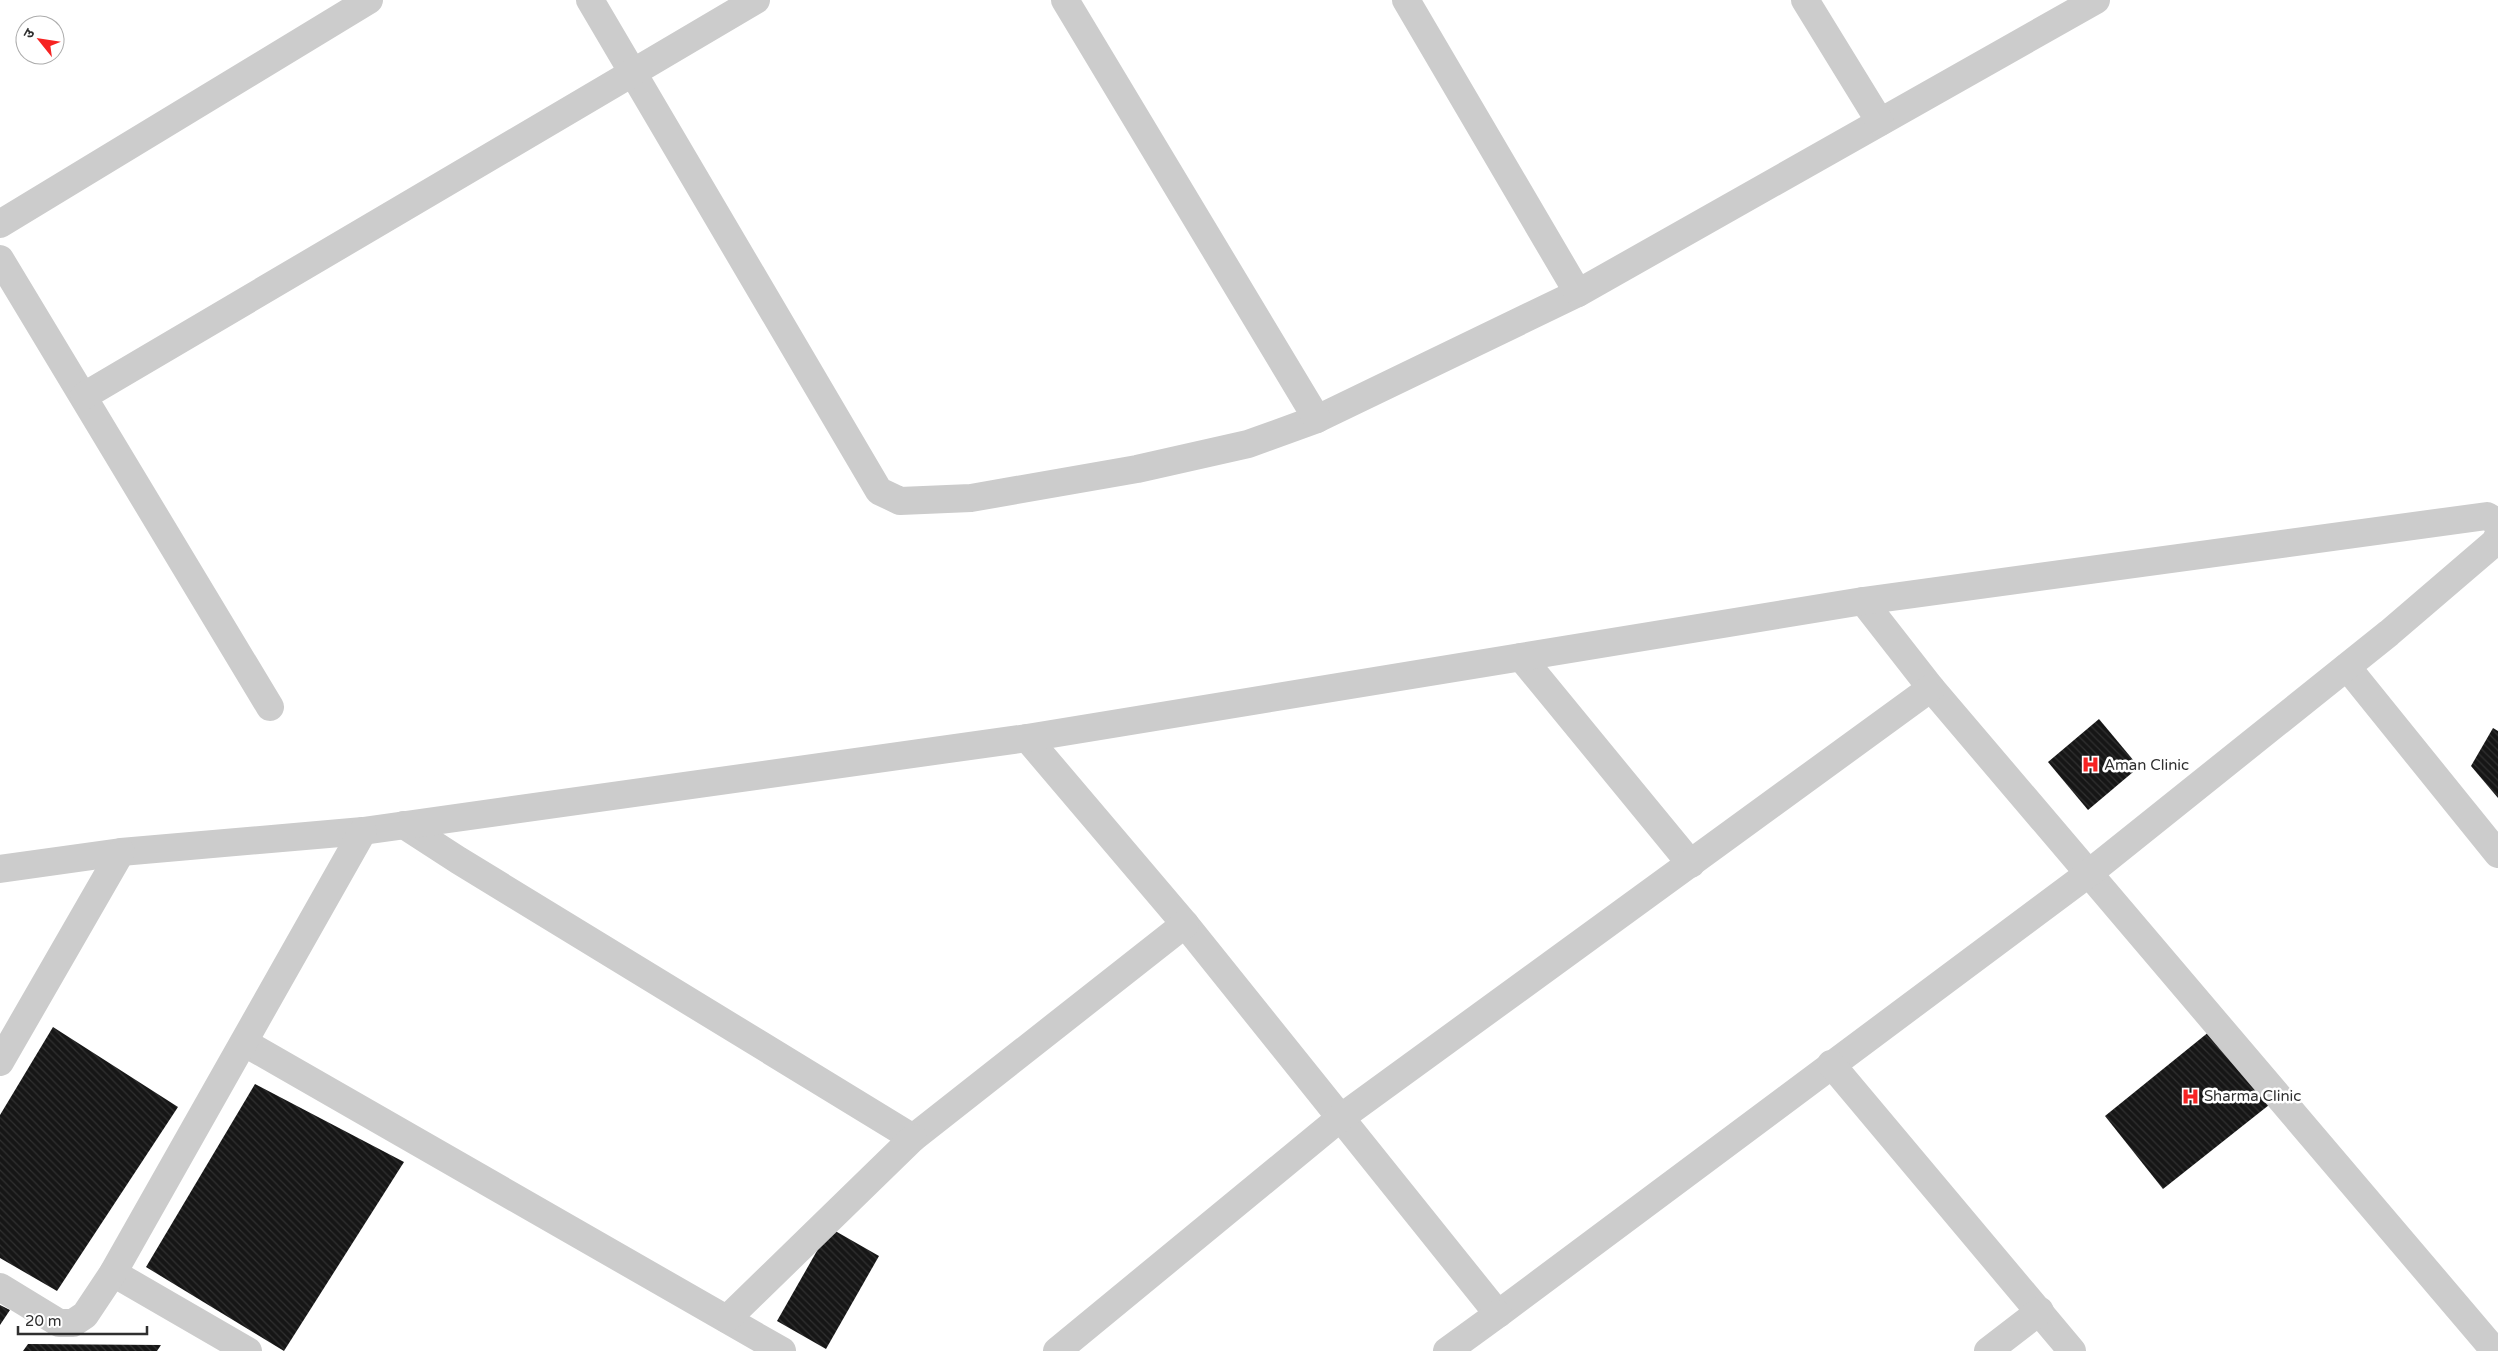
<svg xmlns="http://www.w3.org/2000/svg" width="2498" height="1351" viewBox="0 0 2498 1351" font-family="'Varela Round','Noto Sans Devanagari',sans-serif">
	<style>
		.building { fill: url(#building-back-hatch) }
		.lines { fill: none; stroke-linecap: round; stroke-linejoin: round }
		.minor { stroke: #ccc; stroke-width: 28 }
		.labels { text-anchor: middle; stroke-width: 5; stroke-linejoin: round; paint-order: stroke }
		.poi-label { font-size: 15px; fill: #2f2f2f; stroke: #fff; text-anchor: start }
	</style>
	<defs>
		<pattern id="building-back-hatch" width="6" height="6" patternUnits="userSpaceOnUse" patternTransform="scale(1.25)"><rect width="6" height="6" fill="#161616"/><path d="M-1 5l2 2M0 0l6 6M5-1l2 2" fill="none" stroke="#303030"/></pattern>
	</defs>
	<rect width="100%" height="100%" fill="#fff"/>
	<g class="building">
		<path d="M 2099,719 L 2139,767 L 2088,810 L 2048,762 Z"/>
		<path d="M 2493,728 L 2498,731 L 2498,798 L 2471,766 Z"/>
		<path d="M 53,1027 L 178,1107 L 57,1291 L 0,1258 L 0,1115 Z"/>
		<path d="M 2215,1027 L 2274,1101 L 2163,1189 L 2105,1116 Z"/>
		<path d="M 255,1084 L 404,1162 L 284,1351 L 146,1267 Z"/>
		<path d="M 830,1228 L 879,1256 L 826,1349 L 777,1321 Z"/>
		<path d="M 0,1305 L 10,1310 L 0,1325 Z"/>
		<path d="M 28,1344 L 161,1345 L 157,1351 L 23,1351 Z"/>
	</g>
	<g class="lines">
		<g class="minor">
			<path d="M 590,0 L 879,491 L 900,501 L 971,498 L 1137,469 L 1248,444 L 1317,419 L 1578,293"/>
			<path d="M 1065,0 L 1317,419"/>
			<path d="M 1406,0 L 1578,293 L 2096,0"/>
			<path d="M 1805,0 L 1880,122"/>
			<path d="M 0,224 L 369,0"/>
			<path d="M 0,259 L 270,707"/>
			<path d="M 84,396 L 756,0"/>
			<path d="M 1863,601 L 1931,688 L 2495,1351"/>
			<path d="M 1521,657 L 1691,864"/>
			<path d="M 2347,667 L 2498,854"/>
			<path d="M 1027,738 L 1185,924 L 1498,1314 L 2088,874 L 2389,633 L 2495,542 L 2498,536"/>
			<path d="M 404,825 L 458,860 L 913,1138 L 1185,924"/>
			<path d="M 0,869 L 121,852 L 363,831 L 1027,738 L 1863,601 L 2487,516 L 2497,522 L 2498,525"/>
			<path d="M 245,1043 L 782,1351"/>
			<path d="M 0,1062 L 121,852"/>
			<path d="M 1831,1064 L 2072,1351"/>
			<path d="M 113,1273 L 248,1351"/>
			<path d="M 0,1287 L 59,1323 L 73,1323 L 85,1315 L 113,1273 L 363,831"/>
			<path d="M 727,1319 L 913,1138"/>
			<path d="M 1057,1351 L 1339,1119 L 1931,688"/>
			<path d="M 1447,1351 L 1498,1314"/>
			<path d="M 1988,1351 L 2040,1311"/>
		</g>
	</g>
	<defs>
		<symbol id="hospital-bare" viewBox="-9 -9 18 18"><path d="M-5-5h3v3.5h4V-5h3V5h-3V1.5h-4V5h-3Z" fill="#f62322" stroke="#fff" stroke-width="2.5" paint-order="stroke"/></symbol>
	</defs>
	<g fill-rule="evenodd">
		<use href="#hospital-bare" x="2078" y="752" width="25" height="25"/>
		<use href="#hospital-bare" x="2178" y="1084" width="25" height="25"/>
	</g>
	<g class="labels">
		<g class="poi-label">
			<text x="2104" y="770">Aman Clinic</text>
			<text x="2204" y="1101">Sharma Clinic</text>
		</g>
	</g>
	<g transform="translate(40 40) rotate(300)"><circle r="24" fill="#ffffff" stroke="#acacac"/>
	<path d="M0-4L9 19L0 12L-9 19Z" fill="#f62322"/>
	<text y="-8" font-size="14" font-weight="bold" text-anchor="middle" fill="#2f2f2f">उ</text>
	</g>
	<path d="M18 1326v8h129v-8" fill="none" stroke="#2f2f2f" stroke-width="2.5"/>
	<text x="25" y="1326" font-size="15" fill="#2f2f2f" stroke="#ffffff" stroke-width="4" paint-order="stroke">20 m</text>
</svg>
